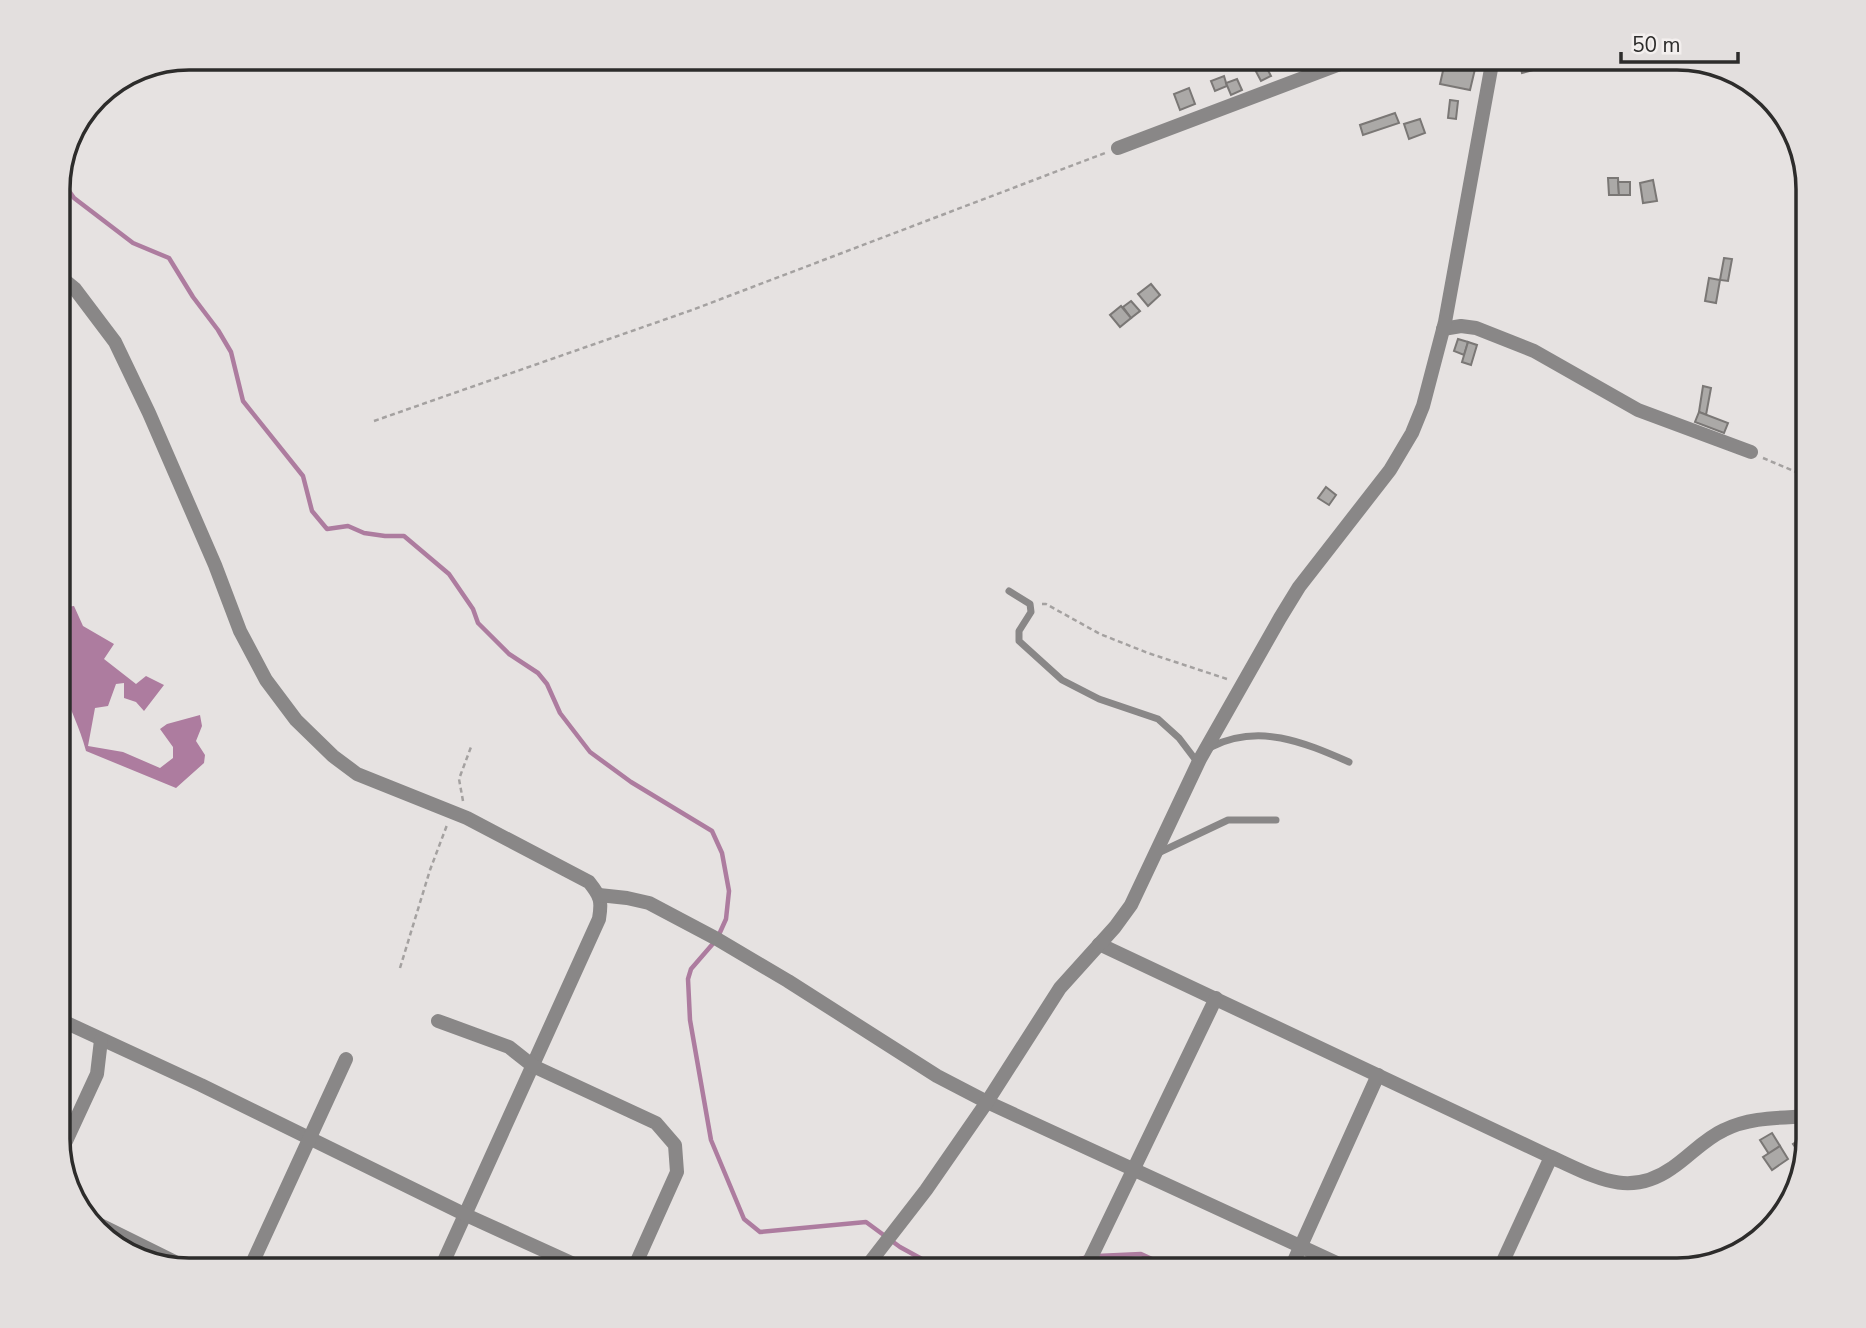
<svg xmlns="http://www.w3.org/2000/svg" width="1866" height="1328" viewBox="0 0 1866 1328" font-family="'Nunito Sans',sans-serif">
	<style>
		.water { fill: #ad7c9f }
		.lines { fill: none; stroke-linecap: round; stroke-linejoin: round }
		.stream { stroke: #ad7c9f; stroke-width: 4.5 }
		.building { fill: #aba9a7; stroke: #7a7775; stroke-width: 2 }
		.path { stroke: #a4a1a0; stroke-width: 2.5; stroke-dasharray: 5 3.5; stroke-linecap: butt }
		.service { stroke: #898787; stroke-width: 7 }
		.minor { stroke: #898787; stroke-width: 14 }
		.tertiary { stroke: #898787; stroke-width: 14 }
		.rim { fill: none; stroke: #2d2c2b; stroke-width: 3.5 }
	</style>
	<rect width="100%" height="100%" fill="#e6e2e1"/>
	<path class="water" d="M 74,606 L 83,626 L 114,644 L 104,659 L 136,684 L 146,676 L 164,685 L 144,711 L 136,702 L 124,698 L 124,683 L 116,684 L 108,706 L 95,708 L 88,746 L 123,752 L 160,768 L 173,758 L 173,747 L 160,729 L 167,724 L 200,715 L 202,726 L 196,741 L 205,755 L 204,763 L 176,788 L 86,751 C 80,727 68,706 61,682 L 58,681 L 58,608 Z"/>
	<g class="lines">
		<g class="stream">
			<path d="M 59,177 L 74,198 L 133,243 L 169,258 L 193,297 L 218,330 L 231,352 L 243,401 L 303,476 L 312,511 L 327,529 L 348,526 L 364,533 L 385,536 L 404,536 L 449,574 L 473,609 L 478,623 L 509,654 L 538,673 L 547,684 L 560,713 L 590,752 L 631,782 L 712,831 L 722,853 L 729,891 L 726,919 L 717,939 L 691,969 L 688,979 L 690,1020 L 711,1140 L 744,1219 L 760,1232 L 866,1222 L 900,1247 L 942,1270"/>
			<path d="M 1097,1256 L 1141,1254 L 1176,1270"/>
			<path d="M 1037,1270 L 1088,1257"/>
		</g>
	</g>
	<g class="building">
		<path d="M 1530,58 L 1533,70 L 1522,73 L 1519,61 Z"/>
		<path d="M 1262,59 L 1271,76 L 1261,81 L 1252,64 Z"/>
		<path d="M 1445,62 L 1475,69 L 1470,90 L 1440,84 Z"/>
		<path d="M 1224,76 L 1227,86 L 1215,91 L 1211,81 Z"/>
		<path d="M 1237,79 L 1242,90 L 1231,95 L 1226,83 Z"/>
		<path d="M 1189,88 L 1195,104 L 1180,110 L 1174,94 Z"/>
		<path d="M 1450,100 L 1458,101 L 1456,119 L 1448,118 Z"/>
		<path d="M 1395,113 L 1399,123 L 1363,135 L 1360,125 Z"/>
		<path d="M 1420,119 L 1425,133 L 1409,139 L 1404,124 Z"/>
		<path d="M 1608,178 L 1618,178 L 1619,195 L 1609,195 Z"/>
		<path d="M 1653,180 L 1657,201 L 1643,203 L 1640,183 Z"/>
		<path d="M 1618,182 L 1630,182 L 1630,195 L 1619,195 Z"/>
		<path d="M 1724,258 L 1732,259 L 1728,281 L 1720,280 Z"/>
		<path d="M 1709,278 L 1720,280 L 1716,303 L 1705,301 Z"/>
		<path d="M 1151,284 L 1160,295 L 1148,306 L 1138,294 Z"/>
		<path d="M 1131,301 L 1140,311 L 1131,318 L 1123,307 Z"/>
		<path d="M 1121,306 L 1131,318 L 1120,327 L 1110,315 Z"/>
		<path d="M 1458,339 L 1468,342 L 1464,355 L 1454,351 Z"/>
		<path d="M 1468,342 L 1477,345 L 1471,365 L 1462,362 Z"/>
		<path d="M 1703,386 L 1711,388 L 1706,415 L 1699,412 Z"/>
		<path d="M 1699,412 L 1728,423 L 1724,433 L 1695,422 Z"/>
		<path d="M 1326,487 L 1336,495 L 1329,505 L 1318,498 Z"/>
		<path d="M 1772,1133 L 1780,1146 L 1769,1154 L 1760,1140 Z"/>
		<path d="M 1808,1134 L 1806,1145 L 1798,1151 L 1793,1144 Z"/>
		<path d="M 1780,1146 L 1788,1159 L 1772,1170 L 1763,1157 Z"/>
	</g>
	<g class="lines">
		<g class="path">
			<path d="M 374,421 L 692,310 L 1105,153"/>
			<path d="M 1763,458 L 1808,477"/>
			<path d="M 1042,604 L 1046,604 L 1100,634 L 1148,653 L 1230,680"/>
			<path d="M 463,801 L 459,779 L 471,747"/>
			<path d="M 400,968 L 430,870 L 447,825"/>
		</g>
		<g class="service">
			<path d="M 1009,591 L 1030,604 L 1031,612 L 1019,631 L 1019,641 L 1062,680 L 1099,699 L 1158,719 L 1179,738 L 1198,763"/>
			<path d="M 1211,747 C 1259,723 1303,742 1349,762"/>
			<path d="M 1156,854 L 1228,820 L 1276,820"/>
		</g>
		<g class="minor">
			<path d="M 1118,148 L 1356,58"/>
			<path d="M 58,275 L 75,289 L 115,342 L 149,413 L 215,565 L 240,631 L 266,680 L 296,720 L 333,756 L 357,774 L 467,818 L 589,882 C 601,897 602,901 599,919 L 440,1270"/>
			<path d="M 1443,329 L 1461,326 L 1476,328 L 1534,351 L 1638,410 L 1751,452"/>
			<path d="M 599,895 L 627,898 L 649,903 L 717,939 L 788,981 L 937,1076 L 987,1102 L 1352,1270"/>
			<path d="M 1099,944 L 1551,1157 C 1594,1176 1628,1199 1672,1168 C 1690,1156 1704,1139 1724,1130 C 1750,1117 1780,1118 1808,1116"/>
			<path d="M 58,1019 L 201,1085 L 466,1215 L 587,1270"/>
			<path d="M 438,1021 L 509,1047 L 533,1066 L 656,1123 L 675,1145 L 677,1172 L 633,1270"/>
			<path d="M 60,1154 L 97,1074 L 101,1040"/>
			<path d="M 88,1219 L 191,1270"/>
			<path d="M 249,1270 L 346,1059"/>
			<path d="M 1085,1270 L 1216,998"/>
			<path d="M 1290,1270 L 1378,1075"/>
			<path d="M 1499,1270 L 1551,1157"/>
		</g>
		<path class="tertiary" d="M 864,1270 L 926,1190 L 987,1102 L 1060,988 L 1115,927 L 1131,905 L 1200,759 L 1280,618 L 1299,587 L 1390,470 L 1412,433 L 1423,406 L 1445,322 L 1493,58"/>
	</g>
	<path d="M0 0H1866V1328H0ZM189 70H1677A119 119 0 0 1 1796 189V1139A119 119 0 0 1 1677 1258H189A119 119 0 0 1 70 1139V189A119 119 0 0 1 189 70Z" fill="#e3dfde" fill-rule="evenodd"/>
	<path class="rim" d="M189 70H1677A119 119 0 0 1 1796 189V1139A119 119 0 0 1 1677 1258H189A119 119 0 0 1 70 1139V189A119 119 0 0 1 189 70Z"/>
	<path d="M1621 52v10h117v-10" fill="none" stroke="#2d2c2b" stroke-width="3.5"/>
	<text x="1632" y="52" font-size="21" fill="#2d2c2b" stroke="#f3efee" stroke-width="5" paint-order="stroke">50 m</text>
</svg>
